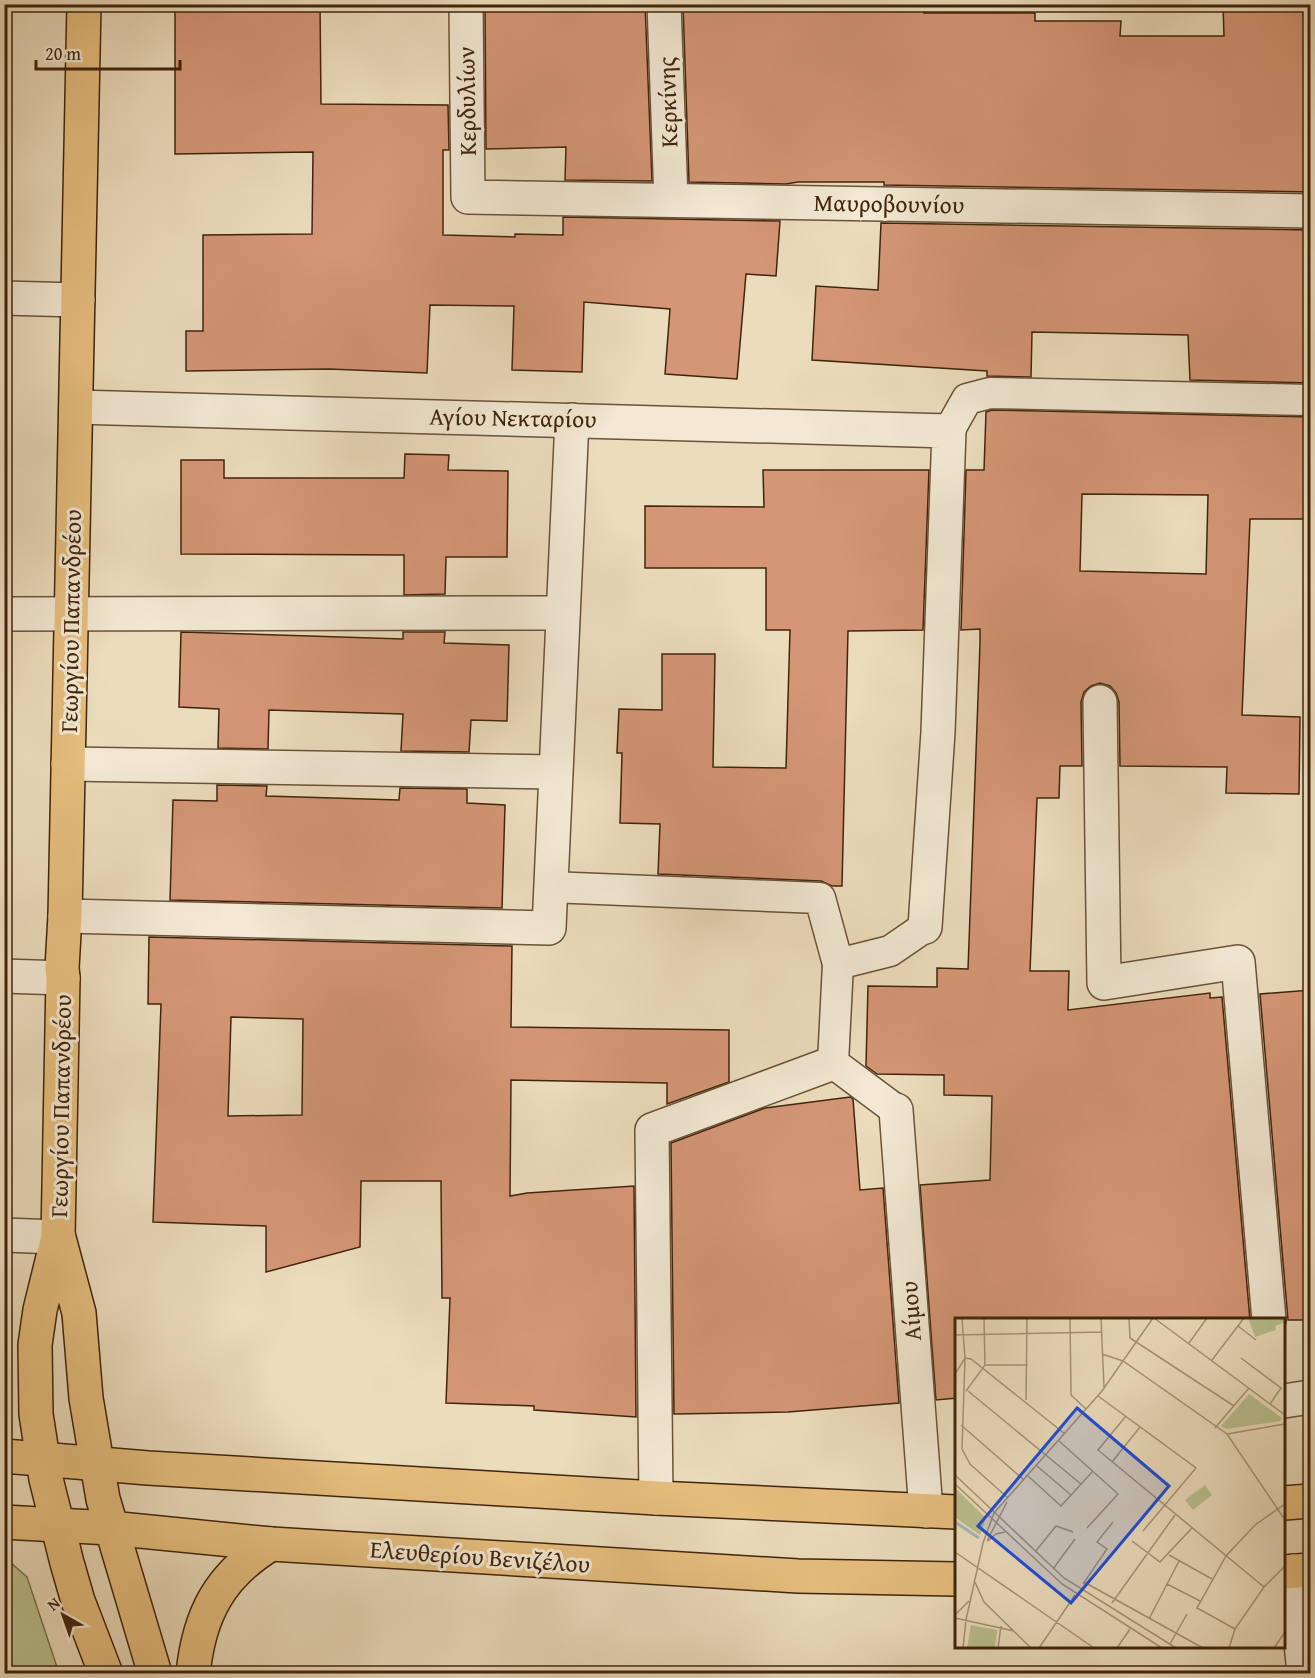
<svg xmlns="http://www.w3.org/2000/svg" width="1315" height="1678" viewBox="0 0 1315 1678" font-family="'Gentium Book Plus',serif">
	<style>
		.green { fill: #b9c08f; stroke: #7c724e; stroke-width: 1.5 }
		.building { fill: #d49676; stroke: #40240c; stroke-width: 1.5; fill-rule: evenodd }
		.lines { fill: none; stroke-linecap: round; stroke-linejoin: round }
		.pedestrian-casing { stroke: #6b5238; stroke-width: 33 }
		.minor-casing { stroke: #6b5238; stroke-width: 36 }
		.tertiary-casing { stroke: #6b5238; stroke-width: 36 }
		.primary-casing { stroke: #40240c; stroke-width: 36 }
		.pedestrian { stroke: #f2e8d3; stroke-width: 30 }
		.minor { stroke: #f2e8d3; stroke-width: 33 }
		.tertiary { stroke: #f2e8d3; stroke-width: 33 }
		.primary { stroke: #e6be7e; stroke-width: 33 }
		.labels { text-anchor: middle; stroke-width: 6; stroke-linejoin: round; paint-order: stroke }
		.street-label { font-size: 24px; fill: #40240c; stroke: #f2e8d3 }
		.inset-river { fill: none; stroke: #9fb8bd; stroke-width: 3 }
		.inset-road { fill: none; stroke: #a79276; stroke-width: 1.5 }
		.view { fill: #1d4ed8; fill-opacity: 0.15; stroke: #1d4ed8; stroke-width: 3 }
		.inset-edge { fill: none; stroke: #40240c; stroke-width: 3 }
	</style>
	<rect width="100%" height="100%" fill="#ebdcbc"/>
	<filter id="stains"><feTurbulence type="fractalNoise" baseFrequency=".00333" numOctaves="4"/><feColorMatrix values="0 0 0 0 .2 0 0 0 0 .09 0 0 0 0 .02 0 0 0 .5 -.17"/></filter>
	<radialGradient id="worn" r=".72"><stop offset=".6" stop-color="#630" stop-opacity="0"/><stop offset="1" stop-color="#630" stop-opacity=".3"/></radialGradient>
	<path class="green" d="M 5,1561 L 11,1563 L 27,1577 L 59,1673 L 5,1673 Z"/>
	<g class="building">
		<path d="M 175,4 L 320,4 L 321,104 L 448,105 L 449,150 L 443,150 L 443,235 L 515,237 L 515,234 L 563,235 L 563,217 L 780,221 L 776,276 L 746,274 L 737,379 L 665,374 L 670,309 L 584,302 L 582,372 L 512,370 L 514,306 L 430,305 L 427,373 L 329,369 L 186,371 L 186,331 L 203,331 L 203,235 L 312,234 L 313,152 L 175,154 Z"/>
		<path d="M 485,4 L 645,4 L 652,181 L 565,180 L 566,147 L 486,149 Z"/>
		<path d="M 683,4 L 925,5 L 924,13 L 1035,13 L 1035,21 L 1121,21 L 1120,36 L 1224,36 L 1223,4 L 1311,4 L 1311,192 L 884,185 L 884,182 L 798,182 L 786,184 L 689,182 Z"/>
		<path d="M 881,223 L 1311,230 L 1311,383 L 1190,380 L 1188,335 L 1032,332 L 1031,377 L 987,376 L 987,371 L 812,360 L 816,286 L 878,290 Z"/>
		<path d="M 992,410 L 1311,417 L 1311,519 L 1250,519 L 1242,715 L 1300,717 L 1299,794 L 1226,793 L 1227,767 L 1120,766 L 1119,702 L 1116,693 L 1110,686 L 1100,683 L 1091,686 L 1084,692 L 1081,702 L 1082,766 L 1060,766 L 1059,798 L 1037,798 L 1030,971 L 1069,971 L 1068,1010 L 1210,993 L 1210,998 L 1222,997 L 1250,1320 L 957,1320 L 957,1398 L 936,1400 L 920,1185 L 990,1180 L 992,1096 L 944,1095 L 944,1075 L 877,1074 L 866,1066 L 868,986 L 937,987 L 937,968 L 968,969 L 980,644 L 980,629 L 961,630 L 966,470 L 984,470 L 986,412 ZM 1082,494 L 1208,495 L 1206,574 L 1080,571 Z"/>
		<path d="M 405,454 L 449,455 L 448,470 L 508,471 L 507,557 L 446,557 L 445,594 L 404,595 L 404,555 L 181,554 L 181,460 L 224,460 L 224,478 L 404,478 Z"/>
		<path d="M 763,470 L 929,470 L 923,630 L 848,631 L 842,886 L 832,886 L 821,881 L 658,874 L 660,824 L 620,823 L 622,753 L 617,753 L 619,709 L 662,710 L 662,654 L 715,654 L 713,767 L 786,768 L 790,630 L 766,630 L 766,568 L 645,568 L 645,506 L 764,507 Z"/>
		<path d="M 181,632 L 403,639 L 403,632 L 445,632 L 444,643 L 509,645 L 507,721 L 471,720 L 469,752 L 401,751 L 403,714 L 269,710 L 268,749 L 218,748 L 219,709 L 179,707 Z"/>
		<path d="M 217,785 L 267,786 L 266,796 L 399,800 L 400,788 L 467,789 L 467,803 L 505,805 L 502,908 L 170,900 L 173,800 L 217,801 Z"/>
		<path d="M 149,937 L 512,946 L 511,1027 L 729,1030 L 729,1082 L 667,1104 L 667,1083 L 511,1080 L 510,1196 L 527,1193 L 634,1186 L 636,1417 L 534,1410 L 534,1406 L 446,1403 L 450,1298 L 442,1298 L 441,1181 L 361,1181 L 360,1247 L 266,1272 L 266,1226 L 153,1222 L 161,1004 L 148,1004 ZM 231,1017 L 303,1019 L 302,1115 L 228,1116 Z"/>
		<path d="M 1311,990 L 1311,1320 L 1288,1320 L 1260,994 Z"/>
		<path d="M 850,1097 L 853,1099 L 860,1190 L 883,1188 L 899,1403 L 788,1412 L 674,1414 L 671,1143 L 765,1108 Z"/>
	</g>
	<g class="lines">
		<defs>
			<g id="pedestrian">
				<path d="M 949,431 L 967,399 L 990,393 L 1310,400"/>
				<path d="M 550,887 L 820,898 L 838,964 L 833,1063 L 896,1110"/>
				<path d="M 838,964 L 890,951 L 925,927"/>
			</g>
			<g id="minor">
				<path d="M 466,4 L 468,197 L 1310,211"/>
				<path d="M 664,4 L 671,200"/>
				<path d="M 4,298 L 78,300"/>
				<path d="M 76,407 L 949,431 L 938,732 L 925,927"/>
				<path d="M 4,614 L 563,613"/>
				<path d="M 1100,702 L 1104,983 L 1238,962 L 1269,1320"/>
				<path d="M 68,764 L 555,772"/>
				<path d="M 65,916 L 549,928 L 572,420"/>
				<path d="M 4,976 L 63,978"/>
				<path d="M 896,1110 L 926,1511"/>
				<path d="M 1284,1401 L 1310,1397"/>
				<path d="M 656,1498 L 652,1130 L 833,1063"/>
				<path d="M 1294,1571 L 1304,1674"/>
			</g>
			<path id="tertiary" d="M 4,1235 L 58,1237"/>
			<g id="primary">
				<path d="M 84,4 L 65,916 L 62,968 L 63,978 L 58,1237 L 40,1310 L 35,1345 L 36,1414 L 46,1479 L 67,1563 L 78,1601 L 106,1674"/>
				<path d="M 59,1238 L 79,1313 L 86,1398 L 103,1499 L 155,1674"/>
				<path d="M 4,1456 L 148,1468 L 656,1498 L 956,1512"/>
				<path d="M 1284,1503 L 1310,1501"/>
				<path d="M 4,1522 L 110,1528 L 271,1544 L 798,1576 L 956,1579"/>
				<path d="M 1284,1572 L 1310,1570"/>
				<path d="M 193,1674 C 199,1614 220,1575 271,1544"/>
			</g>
		</defs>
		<use href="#pedestrian" class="pedestrian-casing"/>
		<use href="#minor" class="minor-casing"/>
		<use href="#tertiary" class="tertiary-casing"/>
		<use href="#primary" class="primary-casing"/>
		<use href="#pedestrian" class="pedestrian"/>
		<use href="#minor" class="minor"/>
		<use href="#tertiary" class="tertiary"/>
		<use href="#primary" class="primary"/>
	</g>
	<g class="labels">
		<g class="street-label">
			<text transform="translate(467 101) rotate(-91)" y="8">Κερδυλίων</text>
			<text transform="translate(668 102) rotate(-92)" y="8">Κερκίνης</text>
			<text transform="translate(889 204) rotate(1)" y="8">Μαυροβουνίου</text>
			<text transform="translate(513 418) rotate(1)" y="8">Αγίου Νεκταρίου</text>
			<text transform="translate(71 621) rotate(-89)" y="8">Γεωργίου Παπανδρέου</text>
			<text transform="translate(61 1106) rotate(-89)" y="8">Γεωργίου Παπανδρέου</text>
			<text transform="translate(911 1311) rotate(-94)" y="8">Αίμου</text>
			<text transform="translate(480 1557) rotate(4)" y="8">Ελευθερίου Βενιζέλου</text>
		</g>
	</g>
	<g transform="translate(955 1318)">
		<rect width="330" height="330" fill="#ebdcbc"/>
		<path d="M 293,0 L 330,0 L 330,4 L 320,8 L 321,12 L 300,19 ZM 294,76 L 327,100 L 325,103 L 272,111 L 266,108 ZM 250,167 L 257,177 L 238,192 L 230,182 ZM 0,170 L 31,200 L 25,217 L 0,199 ZM 16,307 L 42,312 L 40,330 L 12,330 Z" fill="#b9c08f"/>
		<path class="inset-river" d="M 0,204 L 24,220"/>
		<path class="inset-road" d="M 7,0 L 10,40 L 7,131 L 15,146 L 53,180M 115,0 L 116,77 L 131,91M 146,0 L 149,69M 174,0 L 175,20 L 279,88M 199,0 L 330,97M 283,8 L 301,22M 0,17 L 147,14M 234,25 L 252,0M 147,36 L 168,43 L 272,116 L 330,202M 286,40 L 326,70 L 315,86M 257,42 L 289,0M 30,47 L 73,47M 0,56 L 10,40 L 16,41 L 110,116M 11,73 L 30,47 L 29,0M 13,73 L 126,166M 143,78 L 241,150 L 188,213M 71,82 L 72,0M 171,98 L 143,132 L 309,269M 6,107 L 69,162M 260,110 L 294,70M 272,116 L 330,106M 104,123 L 163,176 L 132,210M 157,144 L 185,109M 82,148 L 116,177M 0,157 L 109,260 L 221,330M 73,158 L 106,188 L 138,153M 0,166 L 107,266 L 207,330M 32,223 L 52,184M 33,223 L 41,216 L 50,214M 177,223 L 205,244 L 237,210M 0,234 L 139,330M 80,234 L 101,208 L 118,214M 214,237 L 257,261M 98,251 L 120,221M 19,262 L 29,284 L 76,330M 129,264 L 248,330M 128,266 L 152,231 L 142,224 L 158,204M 212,266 L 245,283M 157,285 L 220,197M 0,297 L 14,283M 0,300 L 59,313M 194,301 L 224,243M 11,302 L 28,225 L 39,195 L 147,73 L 198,0M 280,311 L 242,290 L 271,238 L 300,207 L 330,186M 215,326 L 232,296M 8,330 L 11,302M 43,330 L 46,308M 84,330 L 120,277M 162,330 L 175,311M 274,330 L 280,311 L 309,269 L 330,248M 319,330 L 330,314"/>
		<path class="view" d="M 122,90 L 214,168 L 116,285 L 23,208 Z"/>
		<rect width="330" height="330" class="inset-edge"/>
	</g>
	<rect width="1315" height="1678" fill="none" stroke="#ebdcbc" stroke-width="24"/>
	<rect x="6" y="6" width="1303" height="1666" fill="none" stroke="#40240c" stroke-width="3"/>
	<rect x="12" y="12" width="1291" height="1654" fill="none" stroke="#40240c" stroke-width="1.5"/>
	<g transform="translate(63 1615) rotate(320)" stroke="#f2e8d3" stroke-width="4.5" paint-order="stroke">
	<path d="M0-4.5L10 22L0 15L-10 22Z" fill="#40240c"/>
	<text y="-9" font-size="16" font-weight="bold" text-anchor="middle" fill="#40240c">N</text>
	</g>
	<path d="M36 60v9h144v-9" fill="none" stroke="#40240c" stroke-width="3"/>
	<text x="45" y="60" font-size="18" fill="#40240c" stroke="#f2e8d3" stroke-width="4.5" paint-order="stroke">20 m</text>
	<rect width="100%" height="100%" filter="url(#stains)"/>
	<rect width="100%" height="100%" fill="url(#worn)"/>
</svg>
